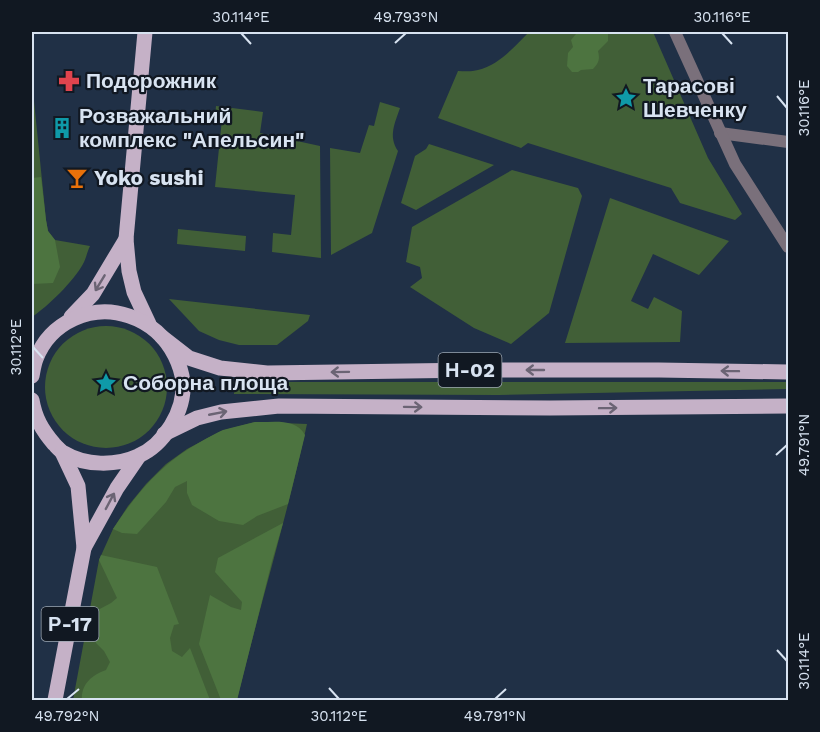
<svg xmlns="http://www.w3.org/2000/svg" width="820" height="732" viewBox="0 0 820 732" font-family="'Work Sans',sans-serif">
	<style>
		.green { fill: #415f37 }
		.forest { fill: #4d7440 }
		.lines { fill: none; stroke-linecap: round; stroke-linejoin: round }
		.minor { stroke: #7a707b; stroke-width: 12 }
		.tertiary { stroke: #7a707b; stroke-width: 12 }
		.primary { stroke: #c5b1c7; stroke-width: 15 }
		.oneway { stroke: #6b6474 }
		.ticks { fill: none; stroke: #d8e3f1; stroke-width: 2 }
		.labels { text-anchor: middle; stroke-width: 4.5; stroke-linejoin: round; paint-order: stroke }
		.shield { fill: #111822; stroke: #9ca6b3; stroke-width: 1.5 }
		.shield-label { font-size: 20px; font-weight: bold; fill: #d8e3f1 }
		.poi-label { font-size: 21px; font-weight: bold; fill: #d8e3f1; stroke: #111822; text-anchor: start }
		.neatline { fill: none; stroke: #d8e3f1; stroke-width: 2 }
		.ticks-label { font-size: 15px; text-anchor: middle; fill: #d8e3f1 }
	</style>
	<rect width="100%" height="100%" fill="#203046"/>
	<g class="green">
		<path d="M 529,32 L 653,32 L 708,158 L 742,214 L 735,220 L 680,203 L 671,188 L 528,143 L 521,148 L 438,118 L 458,71 C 464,71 471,72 478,70 C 499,65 514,47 529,32 Z"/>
		<path d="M 32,81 L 46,220 L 48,231 L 55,240 L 90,246 C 87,252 86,259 83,264 C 74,281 47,307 32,317 Z"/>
		<path d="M 380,102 L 400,108 C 395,123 388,136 398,151 L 372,233 L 331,255 L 330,148 L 360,153 L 369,125 L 374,126 Z"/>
		<path d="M 216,106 L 263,112 L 260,133 L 320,146 L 321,258 L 272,252 L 273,233 L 291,235 L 295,195 L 215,187 L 222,119 L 215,118 Z"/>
		<path d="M 429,144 L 494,165 L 416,210 L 401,203 L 415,156 L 426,149 Z"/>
		<path d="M 512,170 L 578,188 L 582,196 L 549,313 L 511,344 L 474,328 L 410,287 L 422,278 L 420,267 L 406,262 L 412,227 Z"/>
		<path d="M 610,198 L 729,241 L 699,275 L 653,254 L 631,301 L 648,309 L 654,297 L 682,311 L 680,342 L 565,343 Z"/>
		<path d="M 178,229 L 246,236 L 245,251 L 177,244 Z"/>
		<path d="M 169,299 L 310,315 L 308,321 L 277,345 L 239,345 L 219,340 L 199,331 Z"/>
		<circle cx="106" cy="387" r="61"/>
		<path d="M 233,382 L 788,382 L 788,389 L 499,395 L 234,394 Z"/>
		<path d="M 255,422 L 307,424 C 287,517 259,608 237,700 L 73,700 L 99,560 L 113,529 L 128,506 L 146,484 L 166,464 L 187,449 L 221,431 Z"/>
	</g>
	<g class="forest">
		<path d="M 575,32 L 608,32 L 608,41 L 598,51 C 600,59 599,63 593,69 L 581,70 L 578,72 L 572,72 L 567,66 L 568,53 L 573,47 L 571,40 L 576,34 Z"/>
		<path d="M 41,177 L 46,220 L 48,231 L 55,240 L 60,267 L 53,283 L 32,284 L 32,178 Z"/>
		<path d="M 255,422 C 272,423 295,417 305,435 L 288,504 L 257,516 L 243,525 L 219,521 L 192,505 L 187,493 L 187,481 L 175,487 L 166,502 L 137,534 L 122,533 L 113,529 C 138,491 163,462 202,441 C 209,437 216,433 223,430 C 233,427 244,425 255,422 Z"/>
		<path d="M 283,523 L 272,561 L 237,700 L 221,700 L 199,644 L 210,595 L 231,607 L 241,610 L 242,602 L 215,572 L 218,558 Z"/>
		<path d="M 101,555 L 157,567 L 179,624 L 174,625 L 170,638 L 172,651 L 182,657 L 190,648 L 210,700 L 82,700 C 81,684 92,675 106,670 L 110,662 L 104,651 L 96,643 L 93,624 L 96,611 L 111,603 L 117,598 L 99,560 Z"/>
	</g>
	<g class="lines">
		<path class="minor" d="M 720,133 L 788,142"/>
		<path class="tertiary" d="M 675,32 L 735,164 L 788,247"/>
		<g class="primary">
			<path d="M 145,32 L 126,239 L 129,271 L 134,292 L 149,324"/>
			<path d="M 71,317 L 93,294 L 126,239"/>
			<path d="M 162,337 L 189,358 L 220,368 L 267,373 L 477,370 L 659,370 L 788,372"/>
			<path d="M 32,376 C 33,371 34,364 36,359 C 50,322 92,303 129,316 C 150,323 165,336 175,356 C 179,364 182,373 183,382 C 185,411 164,445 138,456 C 116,466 85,466 64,453 C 60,451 57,447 54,444 C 42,430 35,418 32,400"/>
			<path d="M 164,434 L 197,418 L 221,412 L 279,406 L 550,408 L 788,406"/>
			<path d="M 84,548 L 117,488 L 139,456"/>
			<path d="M 55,700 L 84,548 L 78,486 L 62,452"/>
		</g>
	</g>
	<defs><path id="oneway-shaft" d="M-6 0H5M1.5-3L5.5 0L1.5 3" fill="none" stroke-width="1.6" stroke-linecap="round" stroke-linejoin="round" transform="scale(1.5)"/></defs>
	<g class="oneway">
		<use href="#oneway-shaft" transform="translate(100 283) rotate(121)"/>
		<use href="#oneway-shaft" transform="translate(535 370) rotate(180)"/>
		<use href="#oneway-shaft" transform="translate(730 371) rotate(-179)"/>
		<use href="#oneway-shaft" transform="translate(340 372) rotate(179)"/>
		<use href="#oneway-shaft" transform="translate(413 407) rotate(1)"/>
		<use href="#oneway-shaft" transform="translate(608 408) rotate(-1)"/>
		<use href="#oneway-shaft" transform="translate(218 413) rotate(-11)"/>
		<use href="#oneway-shaft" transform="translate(110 501) rotate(-62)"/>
	</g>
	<path class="ticks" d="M 241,33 L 251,44M 722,33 L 732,44M 395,43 L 406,33M 777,96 L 787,108M 33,347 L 43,358M 776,455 L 787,445M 777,650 L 787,661M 329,688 L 339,699M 67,699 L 79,689M 495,699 L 506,689"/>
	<defs>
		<symbol id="pharmacy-bare" viewBox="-9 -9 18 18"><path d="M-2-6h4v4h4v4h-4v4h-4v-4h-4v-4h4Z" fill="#e0444e" stroke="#111822" stroke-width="2.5" paint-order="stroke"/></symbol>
		<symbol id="sight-bare" viewBox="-9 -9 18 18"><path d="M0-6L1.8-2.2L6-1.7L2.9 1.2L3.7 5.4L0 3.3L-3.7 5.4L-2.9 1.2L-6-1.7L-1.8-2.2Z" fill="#0f9aa8" stroke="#111822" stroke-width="2.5" paint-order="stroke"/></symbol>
		<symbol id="building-bare" viewBox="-9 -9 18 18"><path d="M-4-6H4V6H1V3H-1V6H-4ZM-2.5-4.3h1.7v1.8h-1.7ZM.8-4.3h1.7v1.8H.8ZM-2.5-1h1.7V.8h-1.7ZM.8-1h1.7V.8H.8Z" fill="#0f9aa8" stroke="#111822" stroke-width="2.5" paint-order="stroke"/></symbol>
		<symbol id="bar-bare" viewBox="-9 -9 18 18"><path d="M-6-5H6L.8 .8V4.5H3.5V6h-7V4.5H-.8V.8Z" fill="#e8710a" stroke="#111822" stroke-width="2.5" paint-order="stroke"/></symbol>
	</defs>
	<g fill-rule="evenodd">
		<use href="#pharmacy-bare" x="54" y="66" width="30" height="30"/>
		<use href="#sight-bare" x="611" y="83" width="30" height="30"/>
		<use href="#building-bare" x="47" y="113" width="30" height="30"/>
		<use href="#bar-bare" x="62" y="163" width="30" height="30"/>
		<use href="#sight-bare" x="91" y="368" width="30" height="30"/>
	</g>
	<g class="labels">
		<g class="shield">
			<rect x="438.5" y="353" width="63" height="34" rx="4.5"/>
			<rect x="41.5" y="607" width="57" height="34" rx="4.5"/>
		</g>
		<g class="shield-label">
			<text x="470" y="377">Н-02</text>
			<text x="70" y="631">Р-17</text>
		</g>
		<g class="poi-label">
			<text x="86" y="88">Подорожник</text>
			<text x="643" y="93">Тарасові<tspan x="643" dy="24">Шевченку</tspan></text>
			<text x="79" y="123">Розважальний<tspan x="79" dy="24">комплекс "Апельсин"</tspan></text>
			<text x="94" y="185">Yoko sushi</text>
			<text x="123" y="390">Соборна площа</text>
		</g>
	</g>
	<rect width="820" height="732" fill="none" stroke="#111822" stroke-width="66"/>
	<rect x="33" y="33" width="754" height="666" class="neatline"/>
	<g class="ticks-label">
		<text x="241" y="22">30.114°E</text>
		<text x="406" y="22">49.793°N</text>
		<text x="722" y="22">30.116°E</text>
		<text transform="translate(804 108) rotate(-90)" y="5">30.116°E</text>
		<text transform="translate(16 347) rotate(-90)" y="5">30.112°E</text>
		<text transform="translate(804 445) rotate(-90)" y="5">49.791°N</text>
		<text transform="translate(804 661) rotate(-90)" y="5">30.114°E</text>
		<text x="67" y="721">49.792°N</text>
		<text x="339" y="721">30.112°E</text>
		<text x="495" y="721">49.791°N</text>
	</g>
</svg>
